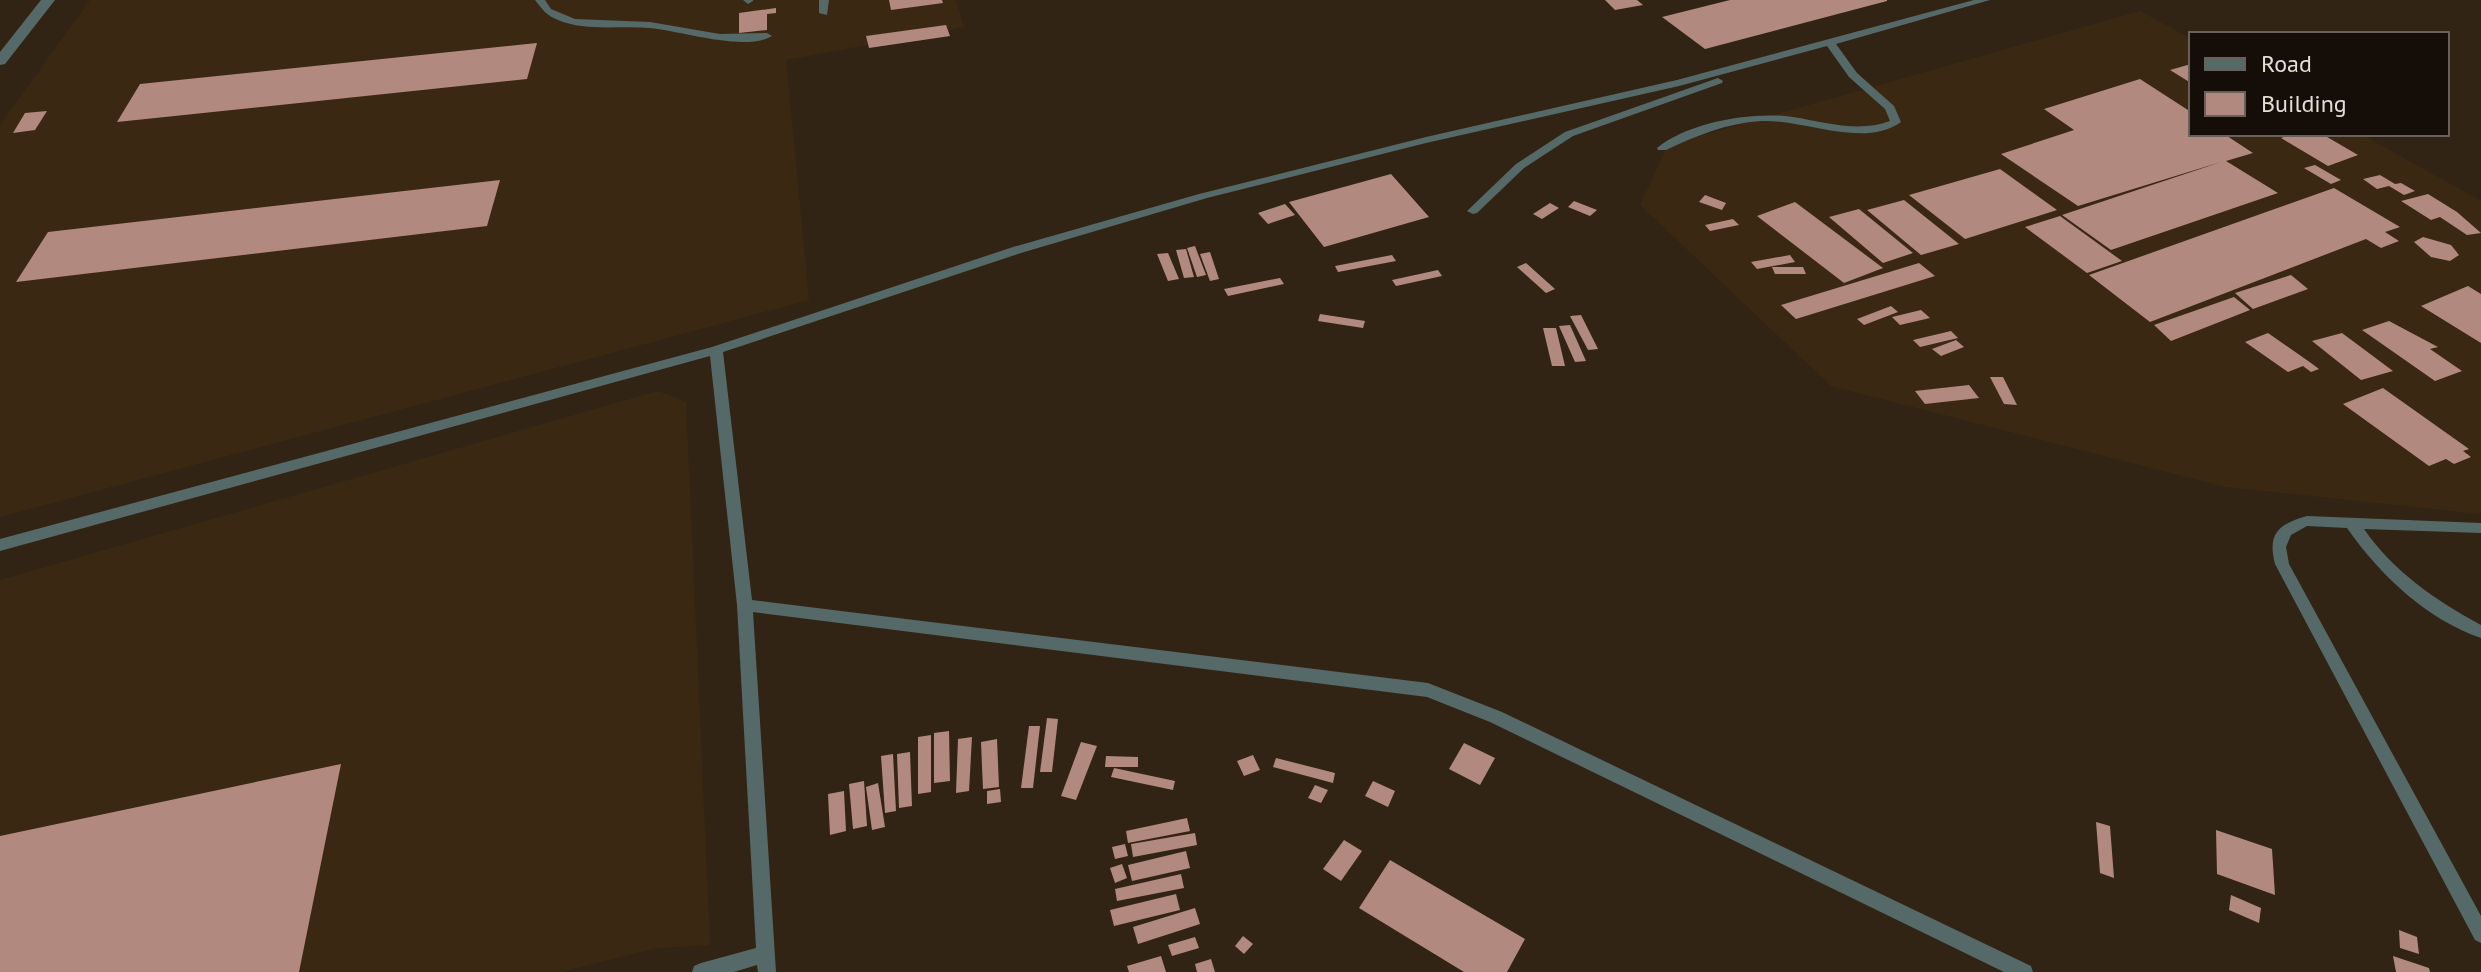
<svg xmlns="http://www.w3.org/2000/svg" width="2481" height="972" viewBox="0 0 2481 972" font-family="'PT Sans',sans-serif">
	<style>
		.built { fill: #3b2813 }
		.building { fill: #b2897f }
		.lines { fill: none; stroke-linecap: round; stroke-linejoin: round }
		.service { fill: #556968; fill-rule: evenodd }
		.minor { fill: #556968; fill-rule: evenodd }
	</style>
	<rect width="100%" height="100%" fill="#322414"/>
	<g class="built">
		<path d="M 90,0 L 956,0 L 964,27 L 786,60 L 809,300 L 0,517 L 0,125 Z"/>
		<path d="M 2140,11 L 2191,39 L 2191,134 L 2361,134 L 2481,201 L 2481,514 L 2226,487 L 1831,386 L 1640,205 L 1668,145 Z"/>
		<path d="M 658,391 L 686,402 L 710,945 L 656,948 L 560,972 L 0,972 L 0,580 Z"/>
	</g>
	<g class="building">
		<path d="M 889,0 L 942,0 L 943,3 L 891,10 Z"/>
		<path d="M 1605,0 L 1637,0 L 1643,5 L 1615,10 Z"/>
		<path d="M 1730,0 L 1887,0 L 1887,1 L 1705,49 L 1662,17 Z"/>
		<path d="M 776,8 L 776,13 L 767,14 L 767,30 L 739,33 L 739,13 Z"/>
		<path d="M 946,25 L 950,36 L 869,48 L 866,36 Z"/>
		<path d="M 537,43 L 527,79 L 117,122 L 140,84 Z"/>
		<path d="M 2191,64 L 2191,83 L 2170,70 Z"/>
		<path d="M 2140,79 L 2191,112 L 2191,134 L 2224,134 L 2253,153 L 2226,161 L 2278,193 L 2111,250 L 2062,215 L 2221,162 L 2078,206 L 2001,154 L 2074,130 L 2044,109 Z"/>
		<path d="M 47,111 L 35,130 L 13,133 L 25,113 Z"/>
		<path d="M 2292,134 L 2322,134 L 2358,155 L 2328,166 L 2281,138 Z"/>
		<path d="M 2315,165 L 2341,180 L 2331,184 L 2304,168 Z"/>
		<path d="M 2000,169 L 2057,210 L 1965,239 L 1909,195 Z"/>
		<path d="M 1391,174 L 1429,217 L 1324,247 L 1289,202 Z"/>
		<path d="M 2380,175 L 2395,184 L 2401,183 L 2415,191 L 2404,195 L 2389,186 L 2377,189 L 2363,179 Z"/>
		<path d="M 500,180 L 487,226 L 16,282 L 48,232 Z"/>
		<path d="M 2334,188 L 2400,227 L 2385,232 L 2399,241 L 2381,248 L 2366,239 L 2150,322 L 2089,275 Z"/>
		<path d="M 2428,194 L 2457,212 L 2481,233 L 2467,235 L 2440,217 L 2431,220 L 2401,201 Z"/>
		<path d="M 1705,195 L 1726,203 L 1722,210 L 1699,202 Z"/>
		<path d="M 1904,200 L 1959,244 L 1921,255 L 1867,210 Z"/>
		<path d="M 1574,201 L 1597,210 L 1590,216 L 1568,207 Z"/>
		<path d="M 1795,202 L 1883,268 L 1844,283 L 1757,216 Z"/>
		<path d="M 1550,203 L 1559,208 L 1542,219 L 1533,214 Z"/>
		<path d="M 1285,204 L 1295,215 L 1268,224 L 1258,213 Z"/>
		<path d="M 1859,209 L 1913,253 L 1883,263 L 1829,217 Z"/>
		<path d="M 2060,216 L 2122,261 L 2087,273 L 2025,227 Z"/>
		<path d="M 1733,219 L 1739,225 L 1710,231 L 1705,225 Z"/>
		<path d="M 2423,237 L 2451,245 L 2459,255 L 2450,261 L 2431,257 L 2414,242 Z"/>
		<path d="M 1195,246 L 1206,275 L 1197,277 L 1187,248 Z"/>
		<path d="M 1186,249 L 1194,277 L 1184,278 L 1176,250 Z"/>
		<path d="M 1210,252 L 1219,279 L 1210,281 L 1200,254 Z"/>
		<path d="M 1168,253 L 1179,279 L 1168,281 L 1157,254 Z"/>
		<path d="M 1392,255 L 1396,261 L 1338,272 L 1335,266 Z"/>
		<path d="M 1790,255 L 1795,262 L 1757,269 L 1751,262 Z"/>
		<path d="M 1526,263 L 1555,289 L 1546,293 L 1517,267 Z"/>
		<path d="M 1919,263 L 1935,276 L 1796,319 L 1781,305 Z"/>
		<path d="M 1772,267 L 1803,267 L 1806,274 L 1775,274 Z"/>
		<path d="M 1438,270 L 1442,276 L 1396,286 L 1392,280 Z"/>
		<path d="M 2291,275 L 2308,289 L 2253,309 L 2235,293 Z"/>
		<path d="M 1280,278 L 1284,284 L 1228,296 L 1224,289 Z"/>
		<path d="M 2468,286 L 2481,294 L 2481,343 L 2421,306 Z"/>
		<path d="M 2234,297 L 2250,310 L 2171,341 L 2154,325 Z"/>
		<path d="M 1891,306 L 1898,312 L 1864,325 L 1857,319 Z"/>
		<path d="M 1921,310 L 1930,318 L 1900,325 L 1892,317 Z"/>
		<path d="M 1320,314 L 1365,321 L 1363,328 L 1318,321 Z"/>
		<path d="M 1581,315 L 1598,349 L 1588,350 L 1570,316 Z"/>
		<path d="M 2389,321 L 2438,347 L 2430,349 L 2462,371 L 2435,381 L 2362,330 Z"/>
		<path d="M 1570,325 L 1586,361 L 1575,362 L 1559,326 Z"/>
		<path d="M 1543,328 L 1556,328 L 1565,366 L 1552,366 Z"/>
		<path d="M 1951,331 L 1958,338 L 1920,347 L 1913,340 Z"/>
		<path d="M 2268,333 L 2311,363 L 2319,369 L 2311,372 L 2303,366 L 2288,372 L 2245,342 Z"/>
		<path d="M 2342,333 L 2393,371 L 2361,380 L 2312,341 Z"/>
		<path d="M 1956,340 L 1964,347 L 1941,356 L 1932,349 Z"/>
		<path d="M 1990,377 L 2003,377 L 2017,405 L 2004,404 Z"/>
		<path d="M 1969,385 L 1979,398 L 1925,404 L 1915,391 Z"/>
		<path d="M 2383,388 L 2469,449 L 2463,451 L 2471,457 L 2454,464 L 2446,459 L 2429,466 L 2343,404 Z"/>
		<path d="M 1047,718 L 1058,719 L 1052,772 L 1040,772 Z"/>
		<path d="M 1029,726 L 1040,726 L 1033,788 L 1021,788 Z"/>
		<path d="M 949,731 L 950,781 L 934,783 L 934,733 Z"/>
		<path d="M 931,735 L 931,792 L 918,794 L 918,737 Z"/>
		<path d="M 972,737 L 969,791 L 956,793 L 958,739 Z"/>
		<path d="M 997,739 L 999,787 L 983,789 L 981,742 Z"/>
		<path d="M 1081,742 L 1097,746 L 1076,800 L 1061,796 Z"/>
		<path d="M 1464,743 L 1495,758 L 1480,785 L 1449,769 Z"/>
		<path d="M 910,752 L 912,806 L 899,808 L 897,754 Z"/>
		<path d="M 893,754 L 896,811 L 885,813 L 881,756 Z"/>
		<path d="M 1253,755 L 1260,770 L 1244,776 L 1237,761 Z"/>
		<path d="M 1106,756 L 1138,757 L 1138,767 L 1105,767 Z"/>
		<path d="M 1276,758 L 1335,773 L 1333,783 L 1273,767 Z"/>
		<path d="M 341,764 L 299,972 L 0,972 L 0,836 Z"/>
		<path d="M 1114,768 L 1175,781 L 1173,790 L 1111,777 Z"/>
		<path d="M 864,781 L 867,826 L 853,829 L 849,784 Z"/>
		<path d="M 1373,781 L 1395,791 L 1388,807 L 1365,796 Z"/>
		<path d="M 878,783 L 885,827 L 872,830 L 866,787 Z"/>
		<path d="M 1315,785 L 1328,790 L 1321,803 L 1308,798 Z"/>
		<path d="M 1000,789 L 1001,802 L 987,804 L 987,791 Z"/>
		<path d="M 844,791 L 846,831 L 830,835 L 828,794 Z"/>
		<path d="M 1187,818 L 1190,831 L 1128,843 L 1126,831 Z"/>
		<path d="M 2096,822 L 2110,826 L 2114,878 L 2100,873 Z"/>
		<path d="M 2216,830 L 2272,849 L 2275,895 L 2217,874 Z"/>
		<path d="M 1195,833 L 1197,845 L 1133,857 L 1131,844 Z"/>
		<path d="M 1344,840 L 1362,851 L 1341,881 L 1323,869 Z"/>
		<path d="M 1125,844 L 1128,856 L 1115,859 L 1112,847 Z"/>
		<path d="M 1186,851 L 1190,868 L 1132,881 L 1128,865 Z"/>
		<path d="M 1390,860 L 1525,939 L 1507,972 L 1464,972 L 1359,908 Z"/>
		<path d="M 1122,864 L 1127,878 L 1115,883 L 1110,868 Z"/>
		<path d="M 1181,874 L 1184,888 L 1117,901 L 1115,889 Z"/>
		<path d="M 1176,894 L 1180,910 L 1114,926 L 1110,910 Z"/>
		<path d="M 2231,895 L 2261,908 L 2259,923 L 2229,910 Z"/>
		<path d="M 1195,908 L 1200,924 L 1138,944 L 1133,927 Z"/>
		<path d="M 2399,930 L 2417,937 L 2419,954 L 2400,948 Z"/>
		<path d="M 1243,936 L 1253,944 L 1244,954 L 1235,946 Z"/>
		<path d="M 1195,937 L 1199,948 L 1172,956 L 1168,945 Z"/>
		<path d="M 1161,956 L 1166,972 L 1129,972 L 1127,966 Z"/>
		<path d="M 2393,956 L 2429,968 L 2430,972 L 2396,972 Z"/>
		<path d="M 1211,959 L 1215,972 L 1197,972 L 1195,964 Z"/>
	</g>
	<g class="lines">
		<g class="service">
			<path d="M 535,0 L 545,0 L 551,9 L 575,19 L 650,22 L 720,34 L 767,33 L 772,36 C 745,52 681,31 650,28 C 620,25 587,32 558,20 C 547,16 542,9 535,0 Z"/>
			<path d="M 743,0 L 753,0 L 753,1 L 748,4 Z"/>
			<path d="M 819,0 L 829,0 L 827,15 L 819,13 Z"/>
			<path d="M 1974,0 L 1990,0 L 1836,44 L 1857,73 L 1894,106 L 1901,122 C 1864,149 1803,119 1761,121 C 1727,123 1696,136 1666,150 L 1658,150 L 1657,148 C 1688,122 1753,111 1793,117 C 1825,122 1858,133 1890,121 L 1885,109 L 1849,77 L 1827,46 L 1679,86 L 1426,143 L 1207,198 L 1021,253 L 723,352 L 752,600 L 1428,683 L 1502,712 L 2031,966 L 2033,972 L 2004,972 L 1490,722 L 1427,697 L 753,612 L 776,972 L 758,972 L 757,965 L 734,972 L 692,972 L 694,966 L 701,963 L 756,948 L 737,605 L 710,356 L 0,551 L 0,539 L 712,347 L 1013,247 L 1199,194 L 1426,137 L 1677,80 Z"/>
			<path d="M 1718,78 L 1723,81 L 1722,83 L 1573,136 L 1524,168 L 1477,213 L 1473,214 L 1467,211 L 1516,164 L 1565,132 Z"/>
			<path d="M 2307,516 L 2481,523 L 2481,533 L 2364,529 C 2394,572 2435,600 2481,625 L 2481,638 C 2426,619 2380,575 2347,528 L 2307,526 L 2291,535 L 2286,547 L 2289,564 L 2481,916 L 2481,943 L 2475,940 L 2275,564 C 2267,533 2279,524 2307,516 Z"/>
		</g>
		<path class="minor" d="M 41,0 L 55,0 L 5,64 L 0,65 L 0,52 Z"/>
	</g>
	<rect x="2189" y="32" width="260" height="104" fill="#150e08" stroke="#696159" stroke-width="2"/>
	<rect x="2205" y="58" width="40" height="12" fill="#556968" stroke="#696159" stroke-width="2"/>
	<text x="2261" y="72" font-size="24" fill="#e6ddd3">Road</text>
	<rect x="2205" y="92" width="40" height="24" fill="#b2897f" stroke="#696159" stroke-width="2"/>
	<text x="2261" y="112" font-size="24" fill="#e6ddd3">Building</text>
</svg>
